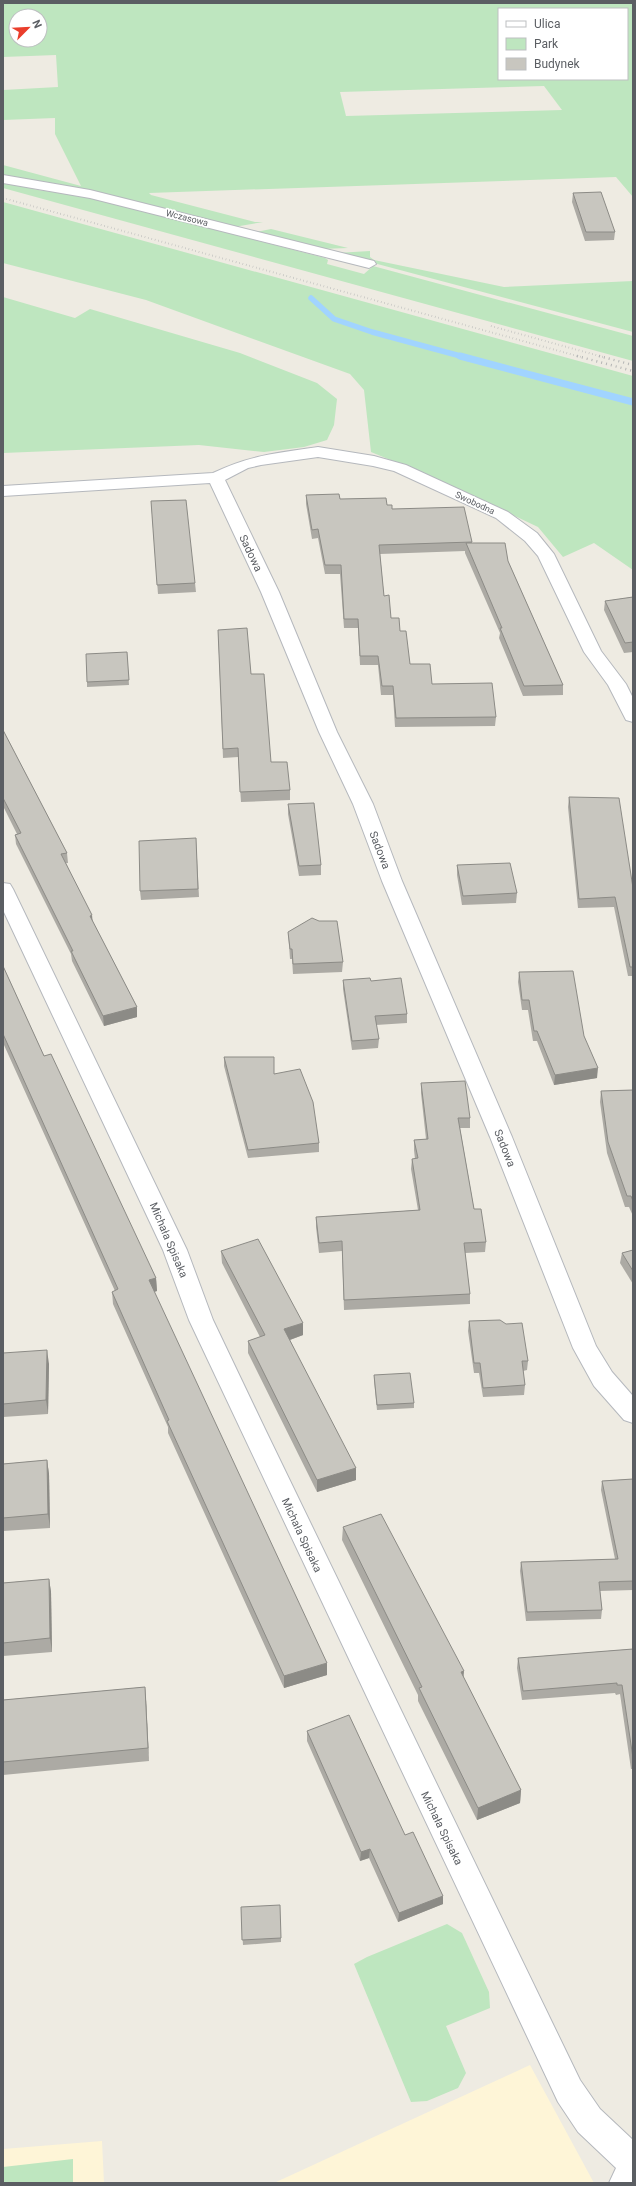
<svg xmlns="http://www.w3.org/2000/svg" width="636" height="2186" viewBox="0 0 636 2186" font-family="Roboto,sans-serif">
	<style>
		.commercial { fill: #fef5d7 }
		.green { fill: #bee6bf; fill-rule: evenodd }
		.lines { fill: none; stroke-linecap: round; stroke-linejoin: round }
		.stream-far1 { stroke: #a1d4ff; stroke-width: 5.5 }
		.stream { stroke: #a1d4ff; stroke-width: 7 }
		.minor-casing { stroke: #b5b8bd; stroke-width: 2 }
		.minor { fill: #fff; fill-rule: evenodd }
		.rail-far1 { stroke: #b3b4b4; stroke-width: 2; stroke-dasharray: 0.5 3; stroke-linecap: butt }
		.rail { stroke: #b3b4b4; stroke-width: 2.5; stroke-dasharray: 1 4; stroke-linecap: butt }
		.wall { fill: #acaaa4 }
		.shaded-wall { fill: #8c8b86 }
		.building { fill: #c8c6bf; stroke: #8c8b86 }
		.labels { text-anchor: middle; stroke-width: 3.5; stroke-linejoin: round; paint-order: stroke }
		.far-street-label { font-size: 9px; fill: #5b5e63; stroke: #fff }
		.street-label { font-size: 11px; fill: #5b5e63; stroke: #fff }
	</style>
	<rect width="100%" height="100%" fill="#eeebe2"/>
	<g class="commercial">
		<path d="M 530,2065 L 594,2183 L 274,2183 Z"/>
		<path d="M 102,2141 L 104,2183 L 3,2183 L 3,2149 Z"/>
	</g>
	<g class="green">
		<path d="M 3,3 L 633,3 L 633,197 L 616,177 L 149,193 L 151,195 L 255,222 L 263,222 L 234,227 L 95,191 L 30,182 L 3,176 L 3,165 L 81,186 L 55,134 L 55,118 L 3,120 L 3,90 L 58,87 L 56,55 L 3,57 ZM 499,9 L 627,9 L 627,79 L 499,79 ZM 16,16 L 40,16 L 40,40 L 16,40 ZM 544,86 L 562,110 L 346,116 L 340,92 Z"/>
		<path d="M 3,182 L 38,190 L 87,196 L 325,258 L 328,260 L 327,264 L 364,274 L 373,266 L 633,336 L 633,361 L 3,188 Z"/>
		<path d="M 3,202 L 633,376 L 633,570 L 594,543 L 563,557 L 538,527 L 439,480 L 371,452 L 364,390 L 350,374 L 146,300 L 3,263 Z"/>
		<path d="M 271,229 L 348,248 L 320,249 L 256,232 Z"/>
		<path d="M 370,251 L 370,257 L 374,260 L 504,287 L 633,281 L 633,332 L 336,253 Z"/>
		<path d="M 3,297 L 75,318 L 90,309 L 240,353 L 317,383 L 337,399 L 334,425 L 327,440 L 304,447 L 264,452 L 199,445 L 3,453 Z"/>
		<path d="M 447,1924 L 462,1933 L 489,1992 L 490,2008 L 446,2026 L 466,2073 L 458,2088 L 427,2101 L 411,2102 L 354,1964 L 367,1957 Z"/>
		<path d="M 73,2159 L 73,2183 L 3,2183 L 3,2167 Z"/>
	</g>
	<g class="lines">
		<path class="stream-far1" d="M 311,298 L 334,319 L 372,332 L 464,357"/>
		<path class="stream" d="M 460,356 L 633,402"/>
		<defs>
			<g id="minor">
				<path d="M 3,175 L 90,190 L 374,261 L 376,264 L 369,268 L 90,198 L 3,183 Z"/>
				<path d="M 318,447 L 374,456 L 406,465 L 508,512 L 537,533 L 554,554 L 601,651 L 626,684 L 633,698 L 633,722 L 626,720 L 608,685 L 584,652 L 538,556 L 525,541 L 496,518 L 394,471 L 373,466 L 318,457 L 261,465 L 248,468 L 225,480 L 279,592 L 337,732 L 373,804 L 402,881 L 512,1137 L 596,1346 L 612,1372 L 633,1396 L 633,1423 L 624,1420 L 594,1386 L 573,1348 L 490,1137 L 382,881 L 353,804 L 319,732 L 261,592 L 210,483 L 3,496 L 3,486 L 213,473 C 250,455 278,453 318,447 Z"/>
				<path d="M 3,883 L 10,884 L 13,889 L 187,1250 L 213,1320 L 265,1429 L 580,2080 L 600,2109 L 633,2140 L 633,2183 L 609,2183 L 616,2168 L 578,2132 L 558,2102 L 189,1320 L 163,1250 L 3,910 Z"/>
			</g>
		</defs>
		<use href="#minor" class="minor-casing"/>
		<use href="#minor" class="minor"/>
		<g class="rail-far1">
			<path d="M 3,198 L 581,357"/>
			<path d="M 491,326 L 603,357"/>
		</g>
		<g class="rail">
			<path d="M 577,356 L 633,371"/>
			<path d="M 599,356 L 633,365"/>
		</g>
	</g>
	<g class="wall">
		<path d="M 573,193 L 615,232 L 614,240 L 585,241 L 572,202 Z"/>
		<path d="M 306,495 L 387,505 L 392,509 L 472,542 L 472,543 L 508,561 L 563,685 L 563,695 L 523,696 L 499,638 L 500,633 L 465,553 L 465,551 L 380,554 L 384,596 L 391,618 L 400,631 L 410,664 L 432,684 L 496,717 L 495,726 L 395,727 L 393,695 L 381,695 L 378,665 L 360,665 L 358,628 L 344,628 L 340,574 L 325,574 L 318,538 L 312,539 L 306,504 Z"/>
		<path d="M 151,501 L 195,583 L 196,592 L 158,594 Z"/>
		<path d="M 633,597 L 633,652 L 624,653 L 604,610 L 605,601 Z"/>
		<path d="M 218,630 L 251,674 L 271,762 L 290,790 L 290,800 L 241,802 L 238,757 L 223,758 Z"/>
		<path d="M 127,652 L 129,685 L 87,687 L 87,682 Z"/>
		<path d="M 3,730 L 67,853 L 68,863 L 66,863 L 93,922 L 137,1007 L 137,1017 L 104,1026 L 72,961 L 71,954 L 16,844 L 15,835 L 17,834 L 3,806 Z"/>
		<path d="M 569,797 L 633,888 L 633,976 L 628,976 L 614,907 L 578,908 L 568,807 Z"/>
		<path d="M 288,804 L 321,865 L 321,875 L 299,876 L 288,814 Z"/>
		<path d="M 196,838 L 199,897 L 141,900 L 140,891 Z"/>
		<path d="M 457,865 L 517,893 L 516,903 L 462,905 L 457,875 Z"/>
		<path d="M 288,932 L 343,962 L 342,972 L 293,974 L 292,959 L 290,959 Z"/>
		<path d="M 3,966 L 44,1056 L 156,1278 L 157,1291 L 154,1292 L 327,1675 L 284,1688 L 168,1433 L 168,1427 L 113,1304 L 112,1292 L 115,1291 L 4,1045 L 3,1046 Z"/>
		<path d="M 519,972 L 584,1036 L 597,1078 L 554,1085 L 537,1041 L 533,1041 L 528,1010 L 522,1010 L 518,982 Z"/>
		<path d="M 343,980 L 371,981 L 407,1014 L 407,1023 L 376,1025 L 379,1039 L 378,1048 L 352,1050 L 343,989 Z"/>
		<path d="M 224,1057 L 274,1074 L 319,1143 L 319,1152 L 248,1158 L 224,1066 Z"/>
		<path d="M 421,1083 L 470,1118 L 470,1128 L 460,1128 L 474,1209 L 486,1242 L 485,1252 L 465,1253 L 470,1294 L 470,1304 L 344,1310 L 342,1251 L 319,1253 L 316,1227 L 316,1217 L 418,1210 L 411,1169 L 412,1159 L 415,1159 L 414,1150 L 414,1140 L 426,1139 L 421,1093 Z"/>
		<path d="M 633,1090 L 633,1216 L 629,1207 L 625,1207 L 607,1153 L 600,1102 L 601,1091 Z"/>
		<path d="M 633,1250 L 633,1284 L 620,1263 L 622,1253 Z"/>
		<path d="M 221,1251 L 303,1335 L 290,1340 L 356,1480 L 317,1492 L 248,1353 L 248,1341 L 260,1337 L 222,1263 Z"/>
		<path d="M 469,1321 L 528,1361 L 527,1370 L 523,1371 L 525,1385 L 524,1395 L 483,1397 L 479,1373 L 474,1373 L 468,1331 Z"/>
		<path d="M 3,1353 L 49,1364 L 48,1414 L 3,1417 Z"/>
		<path d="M 374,1375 L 414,1403 L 414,1408 L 377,1410 L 374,1380 Z"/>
		<path d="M 47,1460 L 49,1474 L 50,1528 L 3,1531 L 3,1464 Z"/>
		<path d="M 633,1479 L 633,1590 L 600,1591 L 602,1610 L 601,1619 L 526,1621 L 520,1571 L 521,1562 L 615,1559 L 601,1490 L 602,1481 Z"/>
		<path d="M 343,1527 L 463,1676 L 521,1790 L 520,1803 L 477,1820 L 418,1701 L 418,1695 L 342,1540 Z"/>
		<path d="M 49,1579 L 51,1592 L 52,1652 L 3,1656 L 3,1583 Z"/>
		<path d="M 633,1649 L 633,1769 L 631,1769 L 620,1694 L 616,1695 L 615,1693 L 522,1700 L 517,1668 L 518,1658 Z"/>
		<path d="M 145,1687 L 146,1700 L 149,1761 L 3,1775 L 3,1700 Z"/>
		<path d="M 307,1731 L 405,1835 L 443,1896 L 443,1904 L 398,1922 L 369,1858 L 360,1861 L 307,1741 Z"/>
		<path d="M 241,1907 L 281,1938 L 281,1942 L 243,1945 Z"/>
	</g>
	<g class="shaded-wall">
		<path d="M 92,915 L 93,925 L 90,916 Z"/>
		<path d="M 137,1007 L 137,1017 L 104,1026 L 103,1016 Z"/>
		<path d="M 598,1068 L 597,1078 L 554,1085 L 555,1075 Z"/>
		<path d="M 156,1278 L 157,1291 L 150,1293 L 149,1280 Z"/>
		<path d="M 303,1323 L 303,1335 L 284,1342 L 284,1329 Z"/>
		<path d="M 47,1350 L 49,1364 L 48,1414 L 46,1400 Z"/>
		<path d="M 47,1460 L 49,1474 L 50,1528 L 48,1514 Z"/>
		<path d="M 356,1468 L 356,1480 L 317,1492 L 317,1480 Z"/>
		<path d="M 49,1579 L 51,1592 L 52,1652 L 50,1638 Z"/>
		<path d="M 327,1663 L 327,1675 L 284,1688 L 284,1676 Z"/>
		<path d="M 464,1671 L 463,1684 L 461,1672 Z"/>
		<path d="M 145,1687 L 146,1700 L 149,1761 L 148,1748 Z"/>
		<path d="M 521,1790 L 520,1803 L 477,1820 L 478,1808 Z"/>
		<path d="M 370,1849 L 369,1858 L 360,1861 L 361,1852 Z"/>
		<path d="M 443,1896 L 443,1904 L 398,1922 L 399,1913 Z"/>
	</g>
	<g class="building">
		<path d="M 601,192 L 615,232 L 586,232 L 573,193 Z"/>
		<path d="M 339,494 L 340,499 L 386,498 L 387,505 L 392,505 L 392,509 L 464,507 L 472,542 L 379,545 L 384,596 L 389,595 L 391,618 L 399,618 L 400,631 L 406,631 L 410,664 L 430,664 L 432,684 L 492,683 L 496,717 L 396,718 L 393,686 L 382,686 L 378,656 L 360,656 L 358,619 L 344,619 L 341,565 L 325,565 L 318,529 L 312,530 L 306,495 Z"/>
		<path d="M 186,500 L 195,583 L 157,585 L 151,501 Z"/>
		<path d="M 466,543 L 505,543 L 508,561 L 563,685 L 524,686 L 500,628 L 502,628 Z"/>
		<path d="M 633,597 L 633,642 L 625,643 L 605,601 Z"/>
		<path d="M 247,628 L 251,674 L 264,674 L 271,762 L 287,762 L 290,790 L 240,792 L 238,748 L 223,749 L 218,630 Z"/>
		<path d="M 127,652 L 129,680 L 87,682 L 86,654 Z"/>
		<path d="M 3,730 L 67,853 L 61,854 L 92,915 L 90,916 L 137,1007 L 103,1016 L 71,951 L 73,951 L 15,835 L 21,833 L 3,798 Z"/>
		<path d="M 569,797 L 619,798 L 633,888 L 633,967 L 630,967 L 615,897 L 579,899 Z"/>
		<path d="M 314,803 L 321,865 L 299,866 L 288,804 Z"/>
		<path d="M 196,838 L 198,889 L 140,891 L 139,841 Z"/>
		<path d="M 510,863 L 517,893 L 463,896 L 457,865 Z"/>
		<path d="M 312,918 L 319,921 L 337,921 L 343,962 L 293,964 L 292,949 L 290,949 L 288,932 Z"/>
		<path d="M 3,966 L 44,1056 L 51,1054 L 156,1278 L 149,1280 L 327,1663 L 284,1676 L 167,1421 L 169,1420 L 112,1292 L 118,1289 L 3,1034 Z"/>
		<path d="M 573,971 L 584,1036 L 598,1068 L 555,1075 L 537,1031 L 534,1031 L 529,1000 L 522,1000 L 519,972 Z"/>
		<path d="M 370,978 L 371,981 L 401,978 L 407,1014 L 375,1016 L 379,1039 L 352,1041 L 343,980 Z"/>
		<path d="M 224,1057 L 274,1057 L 274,1074 L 300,1069 L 313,1102 L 319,1143 L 248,1150 Z"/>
		<path d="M 465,1081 L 470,1118 L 458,1118 L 474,1209 L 481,1209 L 486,1242 L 464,1243 L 470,1294 L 344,1300 L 342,1241 L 319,1243 L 316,1217 L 420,1210 L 412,1159 L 418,1158 L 414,1140 L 428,1139 L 421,1083 Z"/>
		<path d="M 633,1090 L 633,1201 L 631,1196 L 627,1196 L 608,1142 L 601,1091 Z"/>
		<path d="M 258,1239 L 303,1323 L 284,1329 L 356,1468 L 317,1480 L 248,1341 L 265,1335 L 221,1251 Z"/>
		<path d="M 633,1250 L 633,1271 L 622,1253 Z"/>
		<path d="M 500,1320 L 506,1324 L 522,1323 L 528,1361 L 522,1361 L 525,1385 L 483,1388 L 480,1363 L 474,1363 L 469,1321 Z"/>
		<path d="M 47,1350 L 46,1400 L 3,1404 L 3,1353 Z"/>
		<path d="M 410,1373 L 414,1403 L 377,1405 L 374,1375 Z"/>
		<path d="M 47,1460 L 48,1514 L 3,1518 L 3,1464 Z"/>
		<path d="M 633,1479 L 633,1581 L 599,1582 L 602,1610 L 527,1612 L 521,1562 L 618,1559 L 602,1481 Z"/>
		<path d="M 381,1514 L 464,1671 L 461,1672 L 521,1790 L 478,1808 L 419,1688 L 422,1687 L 343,1527 Z"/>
		<path d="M 49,1579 L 50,1638 L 3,1643 L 3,1583 Z"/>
		<path d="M 633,1649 L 633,1758 L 622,1685 L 617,1685 L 617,1683 L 523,1691 L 518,1658 Z"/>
		<path d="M 145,1687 L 148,1748 L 3,1762 L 3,1700 Z"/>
		<path d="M 349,1715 L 405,1835 L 413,1832 L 443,1896 L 399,1913 L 370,1849 L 361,1852 L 307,1731 Z"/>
		<path d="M 280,1905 L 281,1938 L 242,1940 L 241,1907 Z"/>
	</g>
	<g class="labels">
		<g class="far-street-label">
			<text transform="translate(187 218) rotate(14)" y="3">Wczasowa</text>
			<text transform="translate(475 503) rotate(25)" y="3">Swobodna</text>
		</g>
		<g class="street-label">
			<text transform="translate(251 553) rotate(65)" y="4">Sadowa</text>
			<text transform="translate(380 850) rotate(69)" y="4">Sadowa</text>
			<text transform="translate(505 1148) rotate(68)" y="4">Sadowa</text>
			<text transform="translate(169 1240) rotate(67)" y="4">Michała Spisaka</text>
			<text transform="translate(302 1535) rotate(65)" y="4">Michała Spisaka</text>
			<text transform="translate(442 1828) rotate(64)" y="4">Michała Spisaka</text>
		</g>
	</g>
	<rect width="636" height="2186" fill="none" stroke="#5b5e63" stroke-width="8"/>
	<rect x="498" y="8" width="130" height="72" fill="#ffffff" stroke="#bdbfc1"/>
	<rect x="506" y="21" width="20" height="6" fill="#ffffff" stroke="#bdbfc1"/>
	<text x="534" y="28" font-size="12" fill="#5b5e63">Ulica</text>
	<rect x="506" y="38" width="20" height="12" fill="#bee6bf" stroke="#bdbfc1"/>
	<text x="534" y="48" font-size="12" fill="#5b5e63">Park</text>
	<rect x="506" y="58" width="20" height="12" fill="#c8c6bf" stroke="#bdbfc1"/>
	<text x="534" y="68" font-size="12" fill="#5b5e63">Budynek</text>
	<g transform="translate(28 28) rotate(66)"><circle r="19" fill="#ffffff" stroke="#bdbfc1"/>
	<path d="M0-3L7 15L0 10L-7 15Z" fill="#ea3e2c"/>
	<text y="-6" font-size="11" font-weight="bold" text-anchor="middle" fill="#5b5e63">N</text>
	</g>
</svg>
